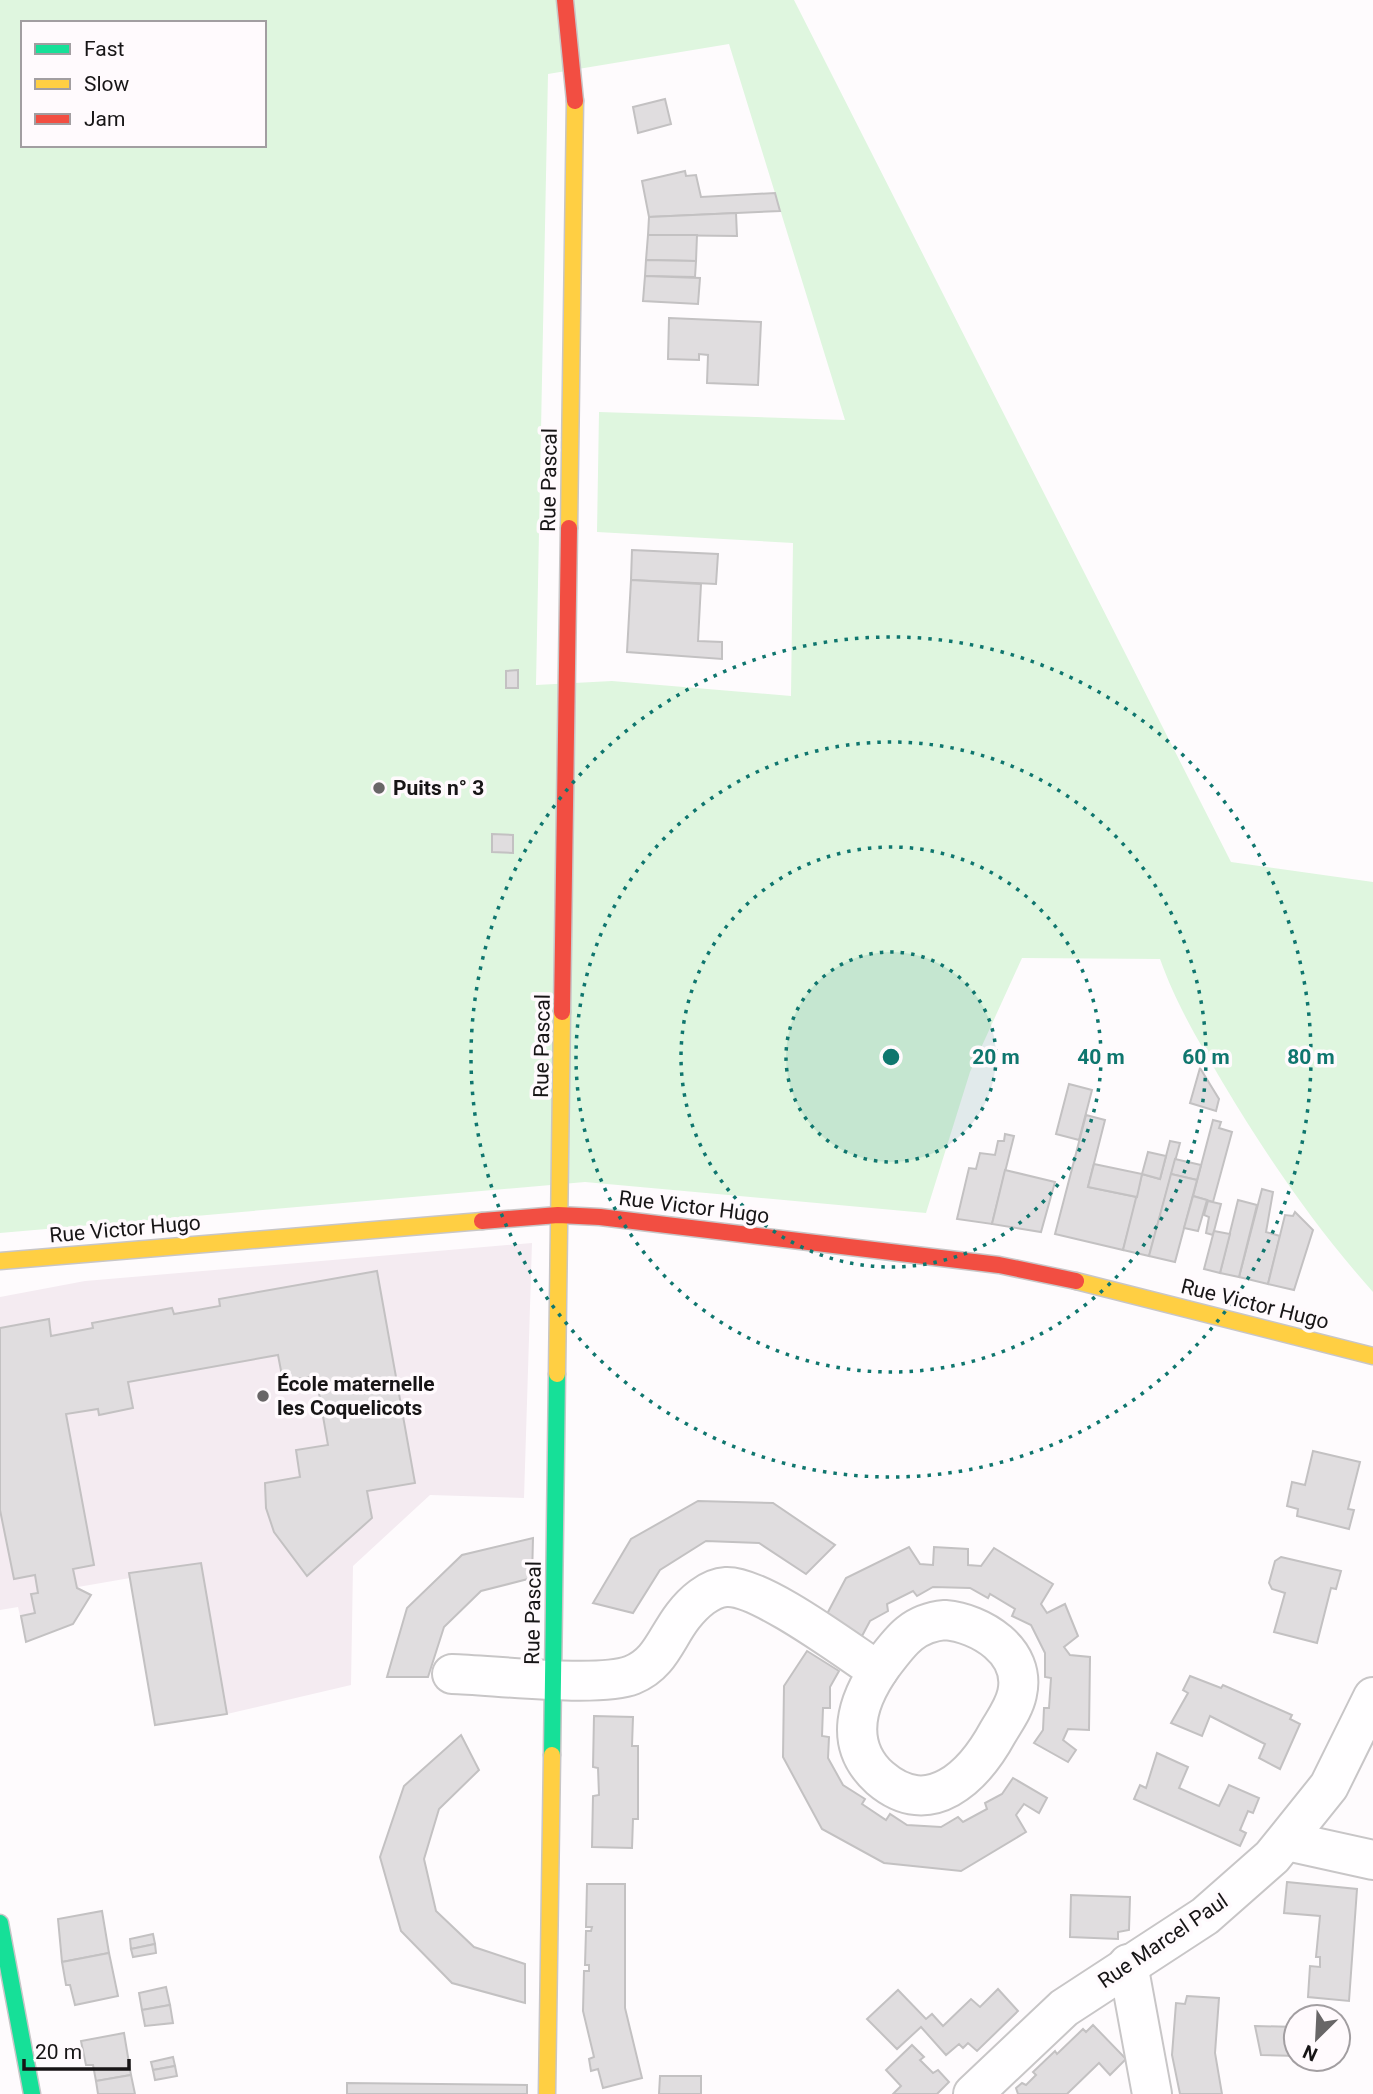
<svg xmlns="http://www.w3.org/2000/svg" width="1373" height="2094" viewBox="0 0 1373 2094" font-family="Roboto,sans-serif">
	<style>
		.built { fill: #f4ebf1 }
		.green { fill: #dff6df; fill-rule: evenodd }
		.building { fill: #e0dddf; stroke: #c3c1c2; stroke-width: 2 }
		.lines { fill: none; stroke-linecap: round; stroke-linejoin: round }
		.street-casing { stroke: #c8c6c7; stroke-width: 42 }
		.fast-casing { stroke: #c8c6c7; stroke-width: 19 }
		.slow-casing { stroke: #c8c6c7; stroke-width: 19 }
		.jam-casing { stroke: #c8c6c7; stroke-width: 19 }
		.street { stroke: #fffeff; stroke-width: 38 }
		.fast { stroke: #16e098; stroke-width: 16 }
		.slow { stroke: #ffcf43; stroke-width: 16 }
		.jam { stroke: #f24e42; stroke-width: 16 }
		.ring { fill: none; stroke: #0f766e; stroke-width: 3.5; stroke-dasharray: 3.5 7 }
		.poi-dot { fill: #686667; stroke: #fffafd; stroke-width: 2.5 }
		.labels { text-anchor: middle; stroke-width: 7; stroke-linejoin: round; paint-order: stroke }
		.street-label { font-size: 21px; fill: #171516; stroke: #fffafd }
		.poi-label { font-size: 21px; font-weight: bold; fill: #171516; stroke: #fffafd; text-anchor: start }
		.centre { fill: #0f766e; stroke: #fffafd; stroke-width: 3.5 }
		.ring-label { font-size: 21px; text-anchor: middle; font-weight: bold; fill: #0f766e; stroke: #fffafd; stroke-width: 7; stroke-linejoin: round; paint-order: stroke }
	</style>
	<rect width="100%" height="100%" fill="#fefbfd"/>
	<path class="built" d="M 532,1243 L 524,1498 L 430,1495 L 353,1566 L 351,1685 L 227,1714 L 155,1725 L 130,1578 L 78,1587 L 91,1595 L 73,1624 L 26,1642 L 18,1607 L 0,1610 L 0,1297 L 85,1281 Z"/>
	<path class="green" d="M 0,0 L 794,0 L 1231,862 L 1373,882 L 1373,1292 C 1316,1228 1267,1157 1223,1083 C 1198,1040 1177,1006 1160,959 L 1022,958 L 970,1072 L 926,1213 L 585,1182 L 0,1233 ZM 23,23 L 264,23 L 264,145 L 23,145 ZM 729,44 L 845,420 L 599,412 L 597,532 L 793,543 L 791,696 L 612,681 L 536,685 L 548,74 Z"/>
	<g class="building">
		<path d="M 665,99 L 671,124 L 638,133 L 633,107 Z"/>
		<path d="M 685,171 L 686,176 L 696,175 L 701,197 L 775,193 L 780,211 L 649,217 L 642,181 Z"/>
		<path d="M 736,213 L 737,236 L 648,235 L 649,217 Z"/>
		<path d="M 648,235 L 697,235 L 696,261 L 646,260 Z"/>
		<path d="M 646,260 L 696,261 L 695,277 L 645,276 Z"/>
		<path d="M 645,276 L 700,278 L 698,304 L 643,301 Z"/>
		<path d="M 669,318 L 761,322 L 758,385 L 707,383 L 708,355 L 699,354 L 699,360 L 668,359 Z"/>
		<path d="M 632,550 L 718,554 L 716,584 L 631,580 Z"/>
		<path d="M 631,580 L 701,584 L 698,641 L 722,642 L 722,659 L 627,652 Z"/>
		<path d="M 518,670 L 518,688 L 506,688 L 506,671 Z"/>
		<path d="M 492,834 L 513,835 L 513,853 L 492,852 Z"/>
		<path d="M 1200,1068 L 1219,1099 L 1216,1111 L 1190,1103 Z"/>
		<path d="M 1069,1084 L 1092,1090 L 1079,1140 L 1056,1134 Z"/>
		<path d="M 1086,1115 L 1105,1120 L 1088,1187 L 1137,1197 L 1123,1250 L 1055,1234 Z"/>
		<path d="M 1213,1120 L 1221,1122 L 1219,1128 L 1232,1132 L 1213,1202 L 1193,1196 Z"/>
		<path d="M 1005,1134 L 1014,1136 L 992,1224 L 957,1219 L 969,1168 L 976,1169 L 980,1153 L 995,1155 L 998,1141 L 1004,1141 Z"/>
		<path d="M 1170,1141 L 1180,1143 L 1149,1256 L 1123,1250 L 1142,1174 L 1160,1179 Z"/>
		<path d="M 1148,1152 L 1166,1156 L 1160,1179 L 1142,1174 Z"/>
		<path d="M 1175,1159 L 1201,1165 L 1197,1180 L 1171,1174 Z"/>
		<path d="M 1094,1164 L 1142,1174 L 1137,1197 L 1088,1187 Z"/>
		<path d="M 1005,1170 L 1055,1182 L 1041,1232 L 992,1224 Z"/>
		<path d="M 1171,1174 L 1197,1180 L 1175,1262 L 1149,1256 Z"/>
		<path d="M 1262,1189 L 1273,1192 L 1266,1232 L 1280,1236 L 1268,1284 L 1239,1277 Z"/>
		<path d="M 1193,1196 L 1207,1200 L 1198,1231 L 1184,1228 Z"/>
		<path d="M 1238,1200 L 1257,1205 L 1239,1277 L 1220,1273 Z"/>
		<path d="M 1208,1201 L 1221,1204 L 1213,1235 L 1206,1233 L 1209,1217 L 1204,1215 Z"/>
		<path d="M 1295,1212 L 1313,1230 L 1294,1290 L 1268,1284 L 1285,1215 L 1293,1216 Z"/>
		<path d="M 1214,1231 L 1230,1234 L 1220,1273 L 1204,1269 Z"/>
		<path d="M 377,1271 L 415,1483 L 367,1491 L 372,1518 L 307,1576 L 274,1532 L 266,1508 L 265,1483 L 300,1477 L 296,1450 L 328,1445 L 316,1376 L 283,1381 L 278,1355 L 128,1382 L 133,1408 L 99,1415 L 98,1409 L 66,1414 L 94,1565 L 73,1569 L 77,1588 L 91,1595 L 73,1624 L 26,1642 L 21,1616 L 35,1613 L 31,1594 L 38,1593 L 35,1575 L 14,1579 L 0,1510 L 0,1328 L 49,1319 L 51,1336 L 93,1328 L 92,1323 L 172,1308 L 174,1314 L 220,1306 L 219,1299 Z"/>
		<path d="M 1313,1451 L 1360,1462 L 1348,1509 L 1354,1510 L 1349,1529 L 1297,1516 L 1298,1509 L 1287,1506 L 1292,1482 L 1305,1485 Z"/>
		<path d="M 698,1501 L 773,1503 L 835,1545 L 806,1574 L 759,1543 L 706,1541 L 660,1570 L 633,1613 L 593,1603 L 631,1539 Z"/>
		<path d="M 533,1538 L 532,1578 L 481,1591 L 444,1627 L 428,1677 L 387,1677 L 407,1608 L 462,1555 Z"/>
		<path d="M 909,1547 L 920,1564 L 933,1565 L 934,1547 L 968,1549 L 968,1565 L 981,1566 L 994,1548 L 1053,1584 L 1041,1604 L 1047,1613 L 1065,1604 L 1078,1636 L 1064,1647 L 1070,1655 L 1090,1657 L 1089,1730 L 1068,1729 L 1063,1740 L 1076,1750 L 1068,1762 L 1034,1743 L 1043,1730 L 1044,1708 L 1049,1708 L 1051,1678 L 1045,1677 L 1045,1653 L 1031,1625 L 1012,1616 L 1015,1609 L 990,1594 L 988,1598 L 970,1588 L 933,1587 L 917,1596 L 913,1591 L 887,1604 L 888,1611 L 870,1621 L 862,1636 L 827,1614 L 846,1578 Z"/>
		<path d="M 1281,1557 L 1341,1571 L 1336,1589 L 1331,1588 L 1317,1643 L 1274,1632 L 1285,1593 L 1272,1589 L 1269,1583 L 1275,1561 Z"/>
		<path d="M 201,1563 L 227,1714 L 155,1725 L 129,1573 Z"/>
		<path d="M 807,1651 L 839,1671 L 830,1687 L 830,1708 L 823,1708 L 822,1736 L 829,1737 L 828,1758 L 843,1785 L 865,1799 L 862,1804 L 886,1820 L 890,1814 L 907,1825 L 941,1827 L 958,1817 L 963,1822 L 987,1809 L 985,1803 L 1002,1794 L 1013,1778 L 1047,1798 L 1039,1813 L 1024,1804 L 1016,1815 L 1026,1832 L 961,1871 L 884,1863 L 822,1829 L 783,1757 L 784,1686 Z"/>
		<path d="M 1190,1676 L 1221,1688 L 1223,1685 L 1292,1715 L 1290,1719 L 1300,1724 L 1280,1769 L 1259,1758 L 1265,1744 L 1210,1716 L 1202,1736 L 1171,1723 L 1188,1693 L 1183,1690 Z"/>
		<path d="M 594,1716 L 633,1717 L 632,1746 L 638,1746 L 638,1819 L 633,1819 L 632,1848 L 592,1847 L 593,1796 L 599,1795 L 598,1768 L 593,1767 Z"/>
		<path d="M 461,1735 L 479,1770 L 439,1809 L 424,1859 L 436,1911 L 474,1947 L 525,1964 L 525,2003 L 452,1983 L 401,1931 L 380,1857 L 404,1786 Z"/>
		<path d="M 1157,1753 L 1188,1767 L 1179,1788 L 1219,1806 L 1229,1785 L 1259,1798 L 1253,1813 L 1248,1811 L 1240,1830 L 1246,1833 L 1240,1846 L 1134,1799 L 1140,1785 L 1146,1788 Z"/>
		<path d="M 1287,1882 L 1357,1889 L 1349,2001 L 1308,1997 L 1310,1966 L 1320,1967 L 1320,1957 L 1316,1957 L 1320,1916 L 1284,1913 Z"/>
		<path d="M 587,1884 L 625,1884 L 625,2008 L 642,2078 L 603,2088 L 598,2069 L 591,2071 L 589,2059 L 594,2057 L 583,2011 L 584,1971 L 589,1971 L 589,1965 L 585,1965 L 586,1931 L 591,1931 L 592,1927 L 586,1927 Z"/>
		<path d="M 1071,1895 L 1130,1897 L 1129,1930 L 1118,1932 L 1118,1939 L 1070,1937 Z"/>
		<path d="M 102,1911 L 109,1953 L 62,1962 L 58,1919 Z"/>
		<path d="M 153,1934 L 155,1944 L 131,1949 L 130,1939 Z"/>
		<path d="M 155,1944 L 156,1953 L 133,1957 L 131,1949 Z"/>
		<path d="M 109,1953 L 118,1996 L 75,2005 L 70,1985 L 66,1985 L 62,1962 Z"/>
		<path d="M 166,1987 L 170,2005 L 142,2010 L 139,1993 Z"/>
		<path d="M 998,1989 L 1018,2011 L 977,2051 L 968,2043 L 963,2048 L 959,2044 L 946,2055 L 921,2027 L 897,2049 L 867,2019 L 898,1990 L 926,2019 L 932,2014 L 943,2026 L 971,1999 L 980,2007 Z"/>
		<path d="M 1187,1996 L 1219,1998 L 1215,2053 L 1222,2094 L 1180,2094 L 1172,2055 L 1176,2003 L 1185,2004 Z"/>
		<path d="M 170,2005 L 173,2023 L 145,2026 L 142,2010 Z"/>
		<path d="M 1093,2025 L 1126,2059 L 1110,2075 L 1099,2063 L 1067,2094 L 1018,2094 L 1016,2088 L 1022,2083 L 1026,2085 L 1036,2075 L 1033,2072 L 1055,2051 L 1057,2054 L 1083,2029 L 1086,2032 Z"/>
		<path d="M 1255,2026 L 1296,2027 L 1296,2056 L 1261,2055 Z"/>
		<path d="M 124,2033 L 131,2075 L 96,2081 L 93,2065 L 86,2065 L 81,2041 Z"/>
		<path d="M 912,2045 L 924,2057 L 920,2060 L 933,2073 L 938,2070 L 949,2082 L 937,2094 L 893,2094 L 901,2086 L 886,2070 Z"/>
		<path d="M 173,2057 L 175,2066 L 153,2070 L 151,2062 Z"/>
		<path d="M 175,2066 L 177,2076 L 155,2080 L 153,2070 Z"/>
		<path d="M 131,2075 L 135,2094 L 98,2094 L 96,2081 Z"/>
		<path d="M 660,2076 L 701,2076 L 701,2094 L 659,2094 Z"/>
		<path d="M 347,2083 L 527,2085 L 527,2094 L 347,2094 Z"/>
	</g>
	<g class="lines">
		<defs>
			<g id="street">
				<path d="M 945,1620 C 980,1623 1027,1651 1017,1694 C 1014,1708 1005,1720 998,1732 C 974,1776 930,1821 880,1778 C 842,1744 857,1700 883,1664 C 901,1640 913,1623 945,1620 Z"/>
				<path d="M 452,1674 C 492,1675 599,1688 632,1675 C 660,1664 666,1638 683,1616 C 693,1603 709,1588 726,1587 C 760,1585 846,1650 878,1671"/>
				<path d="M 1287,1841 L 1373,1860"/>
				<path d="M 1128,1964 L 1152,2094"/>
				<path d="M 973,2094 L 1064,2008 L 1205,1916 L 1272,1857 L 1329,1786 L 1373,1697"/>
			</g>
			<g id="fast">
				<path d="M 552,1755 L 557,1374"/>
				<path d="M 0,1923 L 32,2094"/>
			</g>
			<g id="slow">
				<path d="M 569,528 L 575,101"/>
				<path d="M 0,1261 L 482,1221"/>
				<path d="M 1076,1281 L 1373,1356"/>
				<path d="M 557,1374 L 562,1012"/>
				<path d="M 547,2094 L 552,1755"/>
			</g>
			<g id="jam">
				<path d="M 565,0 L 575,101"/>
				<path d="M 562,1012 L 569,528"/>
				<path d="M 482,1221 L 558,1215 L 600,1217 L 999,1265 L 1076,1281"/>
			</g>
		</defs>
		<use href="#street" class="street-casing"/>
		<use href="#fast" class="fast-casing"/>
		<use href="#slow" class="slow-casing"/>
		<use href="#jam" class="jam-casing"/>
		<use href="#street" class="street"/>
		<use href="#fast" class="fast"/>
		<use href="#slow" class="slow"/>
		<use href="#jam" class="jam"/>
	</g>
	<circle cx="891" cy="1057" r="105" fill="#0f766e" fill-opacity=".12"/>
	<g class="ring">
		<circle cx="891" cy="1057" r="105"/>
		<circle cx="891" cy="1057" r="210"/>
		<circle cx="891" cy="1057" r="315"/>
		<circle cx="891" cy="1057" r="420"/>
	</g>
	<g class="poi-dot">
		<circle cx="379" cy="788" r="7"/>
		<circle cx="263" cy="1396" r="7"/>
	</g>
	<g class="labels">
		<g class="street-label">
			<text transform="translate(549 480) rotate(-89)" y="7">Rue Pascal</text>
			<text transform="translate(542 1046) rotate(-89)" y="7">Rue Pascal</text>
			<text transform="translate(694 1207) rotate(7)" y="7">Rue Victor Hugo</text>
			<text transform="translate(125 1229) rotate(-5)" y="7">Rue Victor Hugo</text>
			<text transform="translate(1255 1304) rotate(14)" y="7">Rue Victor Hugo</text>
			<text transform="translate(533 1613) rotate(-89)" y="7">Rue Pascal</text>
			<text transform="translate(1163 1941) rotate(-34)" y="7">Rue Marcel Paul</text>
		</g>
		<g class="poi-label">
			<text x="393" y="795">Puits n° 3</text>
			<text x="277" y="1391">École maternelle<tspan x="277" dy="24">les Coquelicots</tspan></text>
		</g>
	</g>
	<circle cx="891" cy="1057" r="10" class="centre"/>
	<g class="ring-label">
		<text x="996" y="1064">20 m</text>
		<text x="1101" y="1064">40 m</text>
		<text x="1206" y="1064">60 m</text>
		<text x="1311" y="1064">80 m</text>
	</g>
	<rect x="21" y="21" width="245" height="126" fill="#fffafd" stroke="#a29ea1" stroke-width="2"/>
	<rect x="35" y="44" width="35" height="10" fill="#16e098" stroke="#a29ea1" stroke-width="2"/>
	<text x="84" y="56" font-size="21" fill="#171516">Fast</text>
	<rect x="35" y="79" width="35" height="10" fill="#ffcf43" stroke="#a29ea1" stroke-width="2"/>
	<text x="84" y="91" font-size="21" fill="#171516">Slow</text>
	<rect x="35" y="114" width="35" height="10" fill="#f24e42" stroke="#a29ea1" stroke-width="2"/>
	<text x="84" y="126" font-size="21" fill="#171516">Jam</text>
	<g transform="translate(1317 2038) rotate(204)"><circle r="33" fill="#fffafd" stroke="#a29ea1" stroke-width="2"/>
	<path d="M0-5L12 26L0 18L-12 26Z" fill="#686667"/>
	<text y="-10" font-size="19" font-weight="bold" text-anchor="middle" fill="#171516">N</text>
	</g>
	<path d="M24 2059v10h105v-10" fill="none" stroke="#171516" stroke-width="3.5"/>
	<text x="35" y="2059" font-size="21" fill="#171516" stroke="#fffafd" stroke-width="5" paint-order="stroke">20 m</text>
</svg>
